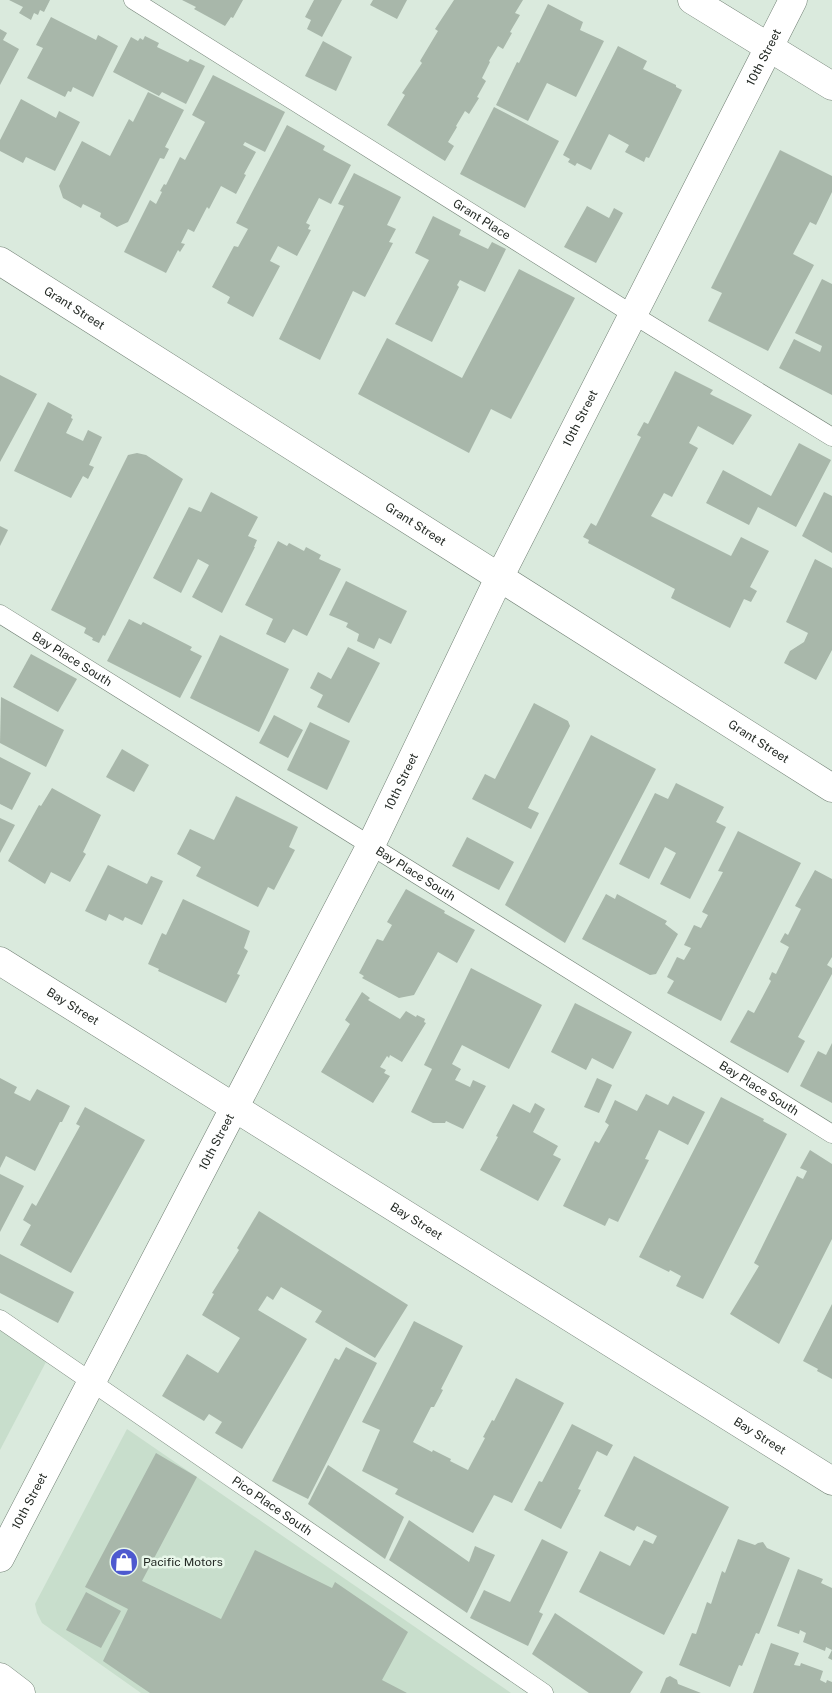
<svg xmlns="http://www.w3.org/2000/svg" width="832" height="1693" viewBox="0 0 832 1693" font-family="'Public Sans',sans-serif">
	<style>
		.built { fill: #c8decc }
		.building { fill: #a8b7aa }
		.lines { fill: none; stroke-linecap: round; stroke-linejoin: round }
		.lane-casing { stroke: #728075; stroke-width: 19 }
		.street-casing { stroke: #728075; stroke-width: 29 }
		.secondary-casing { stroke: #728075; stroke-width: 29 }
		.lane { stroke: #fff; stroke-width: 18 }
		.street { stroke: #fff; stroke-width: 28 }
		.secondary { stroke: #fff; stroke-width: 28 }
		.labels { text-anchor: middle; stroke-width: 5; stroke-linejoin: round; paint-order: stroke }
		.street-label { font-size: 12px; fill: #242a25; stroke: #e8f7ea }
		.poi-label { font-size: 12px; fill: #242a25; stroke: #e8f7ea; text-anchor: start }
	</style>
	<rect width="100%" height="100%" fill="#daeadd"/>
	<g class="built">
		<path d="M 0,1328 L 47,1360 L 0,1450 Z"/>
		<path d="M 127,1429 L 511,1693 L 141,1693 L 42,1623 L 37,1613 L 35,1604 Z"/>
	</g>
	<g class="building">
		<path d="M 9,0 L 50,0 L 44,12 L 40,10 L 38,15 L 34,13 L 31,20 L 19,13 L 23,7 Z"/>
		<path d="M 182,0 L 243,0 L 233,18 L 231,17 L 225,26 L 194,9 L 196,7 Z"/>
		<path d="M 314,0 L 342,0 L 322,37 L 307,29 L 311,20 L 305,17 Z"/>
		<path d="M 373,0 L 407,0 L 397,19 L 370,5 Z"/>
		<path d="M 454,0 L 523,0 L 515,13 L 520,15 L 510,32 L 512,33 L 503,49 L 498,46 L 489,61 L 490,62 L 482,78 L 486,81 L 477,97 L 479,98 L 469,114 L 465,111 L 456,126 L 457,127 L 448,142 L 454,146 L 445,161 L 387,125 L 405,95 L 402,93 L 422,63 L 420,61 L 438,31 L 435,29 Z"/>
		<path d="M 548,4 L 583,22 L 580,30 L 604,41 L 576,97 L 547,83 L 528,121 L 496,105 L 517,62 L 519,63 Z"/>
		<path d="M 51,17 L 96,40 L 98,35 L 118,46 L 93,97 L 73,87 L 71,92 L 68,91 L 65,97 L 27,78 L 43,48 L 36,45 Z"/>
		<path d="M 0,29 L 7,33 L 3,40 L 19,49 L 0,85 Z"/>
		<path d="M 145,36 L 159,43 L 157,47 L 188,62 L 190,59 L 205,66 L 186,104 L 162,92 L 159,96 L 113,72 L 131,37 L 138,41 L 140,38 L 143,40 Z"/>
		<path d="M 323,41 L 352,57 L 336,91 L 305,76 Z"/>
		<path d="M 618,46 L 647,61 L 643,69 L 676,85 L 676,87 L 682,90 L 649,158 L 646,157 L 644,162 L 625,152 L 629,145 L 609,134 L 591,170 L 577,163 L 575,166 L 568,162 L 570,159 L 563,155 Z"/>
		<path d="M 213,75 L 285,112 L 265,152 L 245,142 L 243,145 L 256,152 L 244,174 L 246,175 L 236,194 L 221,186 L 209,209 L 207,207 L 194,232 L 188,229 L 181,243 L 185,244 L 180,252 L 178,250 L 166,273 L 124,252 L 150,200 L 156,204 L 162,192 L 160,191 L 164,184 L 166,185 L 180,157 L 185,160 L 205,122 L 192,115 Z"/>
		<path d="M 148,92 L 184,110 L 165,147 L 169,149 L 164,159 L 160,158 L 128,222 L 117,227 L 100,217 L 101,213 L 83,204 L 81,208 L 63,198 L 59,186 L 82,141 L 110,156 L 129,119 L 133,122 Z"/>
		<path d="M 21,99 L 56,118 L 59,111 L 80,122 L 55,171 L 26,157 L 23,163 L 0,151 L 0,140 Z"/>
		<path d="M 494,107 L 559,141 L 525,208 L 460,174 Z"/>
		<path d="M 287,125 L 325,146 L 323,150 L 351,165 L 331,204 L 319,198 L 306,223 L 310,225 L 308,229 L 311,230 L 297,256 L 278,246 L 270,261 L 280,266 L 253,317 L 227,303 L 230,297 L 212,287 L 234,246 L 238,247 L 248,229 L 236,223 Z"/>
		<path d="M 780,150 L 832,176 L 832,192 L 816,225 L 810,222 L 793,254 L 814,265 L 768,351 L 708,321 L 722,293 L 711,288 Z"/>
		<path d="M 354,173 L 401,197 L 387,225 L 396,229 L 389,242 L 393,243 L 365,297 L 353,291 L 320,360 L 279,339 L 344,206 L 338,204 Z"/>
		<path d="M 587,206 L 609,218 L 614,208 L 623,213 L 596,263 L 564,247 Z"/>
		<path d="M 433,216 L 461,230 L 459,235 L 488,249 L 492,242 L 506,249 L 485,292 L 460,280 L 457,285 L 459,287 L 432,342 L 395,324 L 429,260 L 415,253 Z"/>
		<path d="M 519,269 L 575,298 L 511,419 L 491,409 L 469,453 L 358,394 L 387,338 L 462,378 Z"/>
		<path d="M 822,279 L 832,284 L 832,395 L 779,368 L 794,339 L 820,352 L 822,346 L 795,333 Z"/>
		<path d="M 675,371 L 713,390 L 710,394 L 752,415 L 733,445 L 698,426 L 689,443 L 698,448 L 672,497 L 664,493 L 651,516 L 731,556 L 741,537 L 769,551 L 750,587 L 757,591 L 751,602 L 744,599 L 730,628 L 671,598 L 675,589 L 588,543 L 589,540 L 583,537 L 591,523 L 596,526 L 641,437 L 637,435 L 644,422 L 648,424 Z"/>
		<path d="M 0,375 L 37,394 L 0,462 Z"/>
		<path d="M 48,402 L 72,415 L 71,418 L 73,419 L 66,433 L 83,441 L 88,430 L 102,437 L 89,465 L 94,467 L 88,479 L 83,476 L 71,498 L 14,471 Z"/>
		<path d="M 799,443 L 831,460 L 796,527 L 758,507 L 749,525 L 706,503 L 723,470 L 771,496 Z"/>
		<path d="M 137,453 L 146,455 L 183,479 L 105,636 L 103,635 L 99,643 L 92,640 L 93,638 L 84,633 L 86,628 L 51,610 L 128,455 Z"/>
		<path d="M 211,492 L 258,517 L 248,536 L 257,540 L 254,547 L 255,547 L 222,613 L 192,597 L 209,565 L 198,559 L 181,593 L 153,578 L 189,507 L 201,512 Z"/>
		<path d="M 824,492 L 832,496 L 832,553 L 802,536 Z"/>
		<path d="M 0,526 L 8,530 L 0,546 Z"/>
		<path d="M 278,541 L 287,546 L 289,543 L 304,551 L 306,547 L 321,555 L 319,559 L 341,569 L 307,636 L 293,629 L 285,643 L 266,634 L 273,619 L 245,605 Z"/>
		<path d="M 815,559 L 832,568 L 832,650 L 816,680 L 784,663 L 790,651 L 804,642 L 808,633 L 786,622 Z"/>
		<path d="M 346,581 L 407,611 L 391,644 L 379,638 L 374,649 L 357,641 L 359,634 L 346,627 L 348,623 L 329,615 Z"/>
		<path d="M 129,619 L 141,625 L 143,622 L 192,647 L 190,650 L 202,656 L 180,698 L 107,661 Z"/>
		<path d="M 220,635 L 289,669 L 259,732 L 190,698 Z"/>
		<path d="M 348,647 L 380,663 L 349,723 L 317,707 L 323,695 L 310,688 L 318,672 L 331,679 Z"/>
		<path d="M 31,654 L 77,679 L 58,712 L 13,687 Z"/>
		<path d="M 1,697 L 64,730 L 46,767 L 0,743 Z"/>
		<path d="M 534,703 L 568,721 L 570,726 L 528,808 L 539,813 L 531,829 L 472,799 L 485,774 L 495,779 Z"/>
		<path d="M 274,715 L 303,730 L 288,758 L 259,743 Z"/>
		<path d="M 310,722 L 350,741 L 327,790 L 287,770 Z"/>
		<path d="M 591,735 L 656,769 L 565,943 L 505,905 Z"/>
		<path d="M 122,749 L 149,765 L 134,792 L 106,777 Z"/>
		<path d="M 0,757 L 31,773 L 12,810 L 0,804 Z"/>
		<path d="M 676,783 L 724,807 L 716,822 L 726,827 L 690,899 L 660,884 L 676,853 L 665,847 L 649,879 L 619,864 L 655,793 L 668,799 Z"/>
		<path d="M 52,788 L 101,815 L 83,852 L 86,854 L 70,882 L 51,872 L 45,884 L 8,861 L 39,805 L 41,806 Z"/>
		<path d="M 236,796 L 298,827 L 289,847 L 295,850 L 274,890 L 268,887 L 258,907 L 196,876 L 201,867 L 177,854 L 190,829 L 214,840 Z"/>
		<path d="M 0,818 L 15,825 L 0,853 Z"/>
		<path d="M 738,831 L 801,863 L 721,1021 L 667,993 L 674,981 L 667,977 L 677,957 L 684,960 L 691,948 L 684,945 L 694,925 L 701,928 L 708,915 L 702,912 L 723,872 L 718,871 Z"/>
		<path d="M 467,837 L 514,862 L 499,890 L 452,866 Z"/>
		<path d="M 108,865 L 147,884 L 151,876 L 163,881 L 142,925 L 125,917 L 123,921 L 109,914 L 106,921 L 85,911 Z"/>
		<path d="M 815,870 L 832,879 L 832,957 L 827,965 L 832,968 L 832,974 L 798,1037 L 805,1041 L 788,1073 L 730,1042 L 748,1010 L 754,1013 L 771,981 L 769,979 L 772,972 L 776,974 L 789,947 L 780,942 L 785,933 L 788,935 L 801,909 L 795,906 Z"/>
		<path d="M 406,889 L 445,911 L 444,913 L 475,930 L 457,963 L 438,952 L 414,995 L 399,998 L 362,978 L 364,976 L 359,973 L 377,939 L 383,941 L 392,925 L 387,922 Z"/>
		<path d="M 606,894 L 615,899 L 617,894 L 667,921 L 665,924 L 678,934 L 656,974 L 650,975 L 582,939 Z"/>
		<path d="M 183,899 L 250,931 L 244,948 L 248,951 L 237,974 L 240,975 L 226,1003 L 158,971 L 159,969 L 148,964 L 162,933 L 166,935 Z"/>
		<path d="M 471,968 L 542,1005 L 509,1069 L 462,1045 L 452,1064 L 461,1069 L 455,1080 L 470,1087 L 473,1080 L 486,1086 L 463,1129 L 446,1121 L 445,1123 L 433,1123 L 411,1112 L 432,1069 L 424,1065 Z"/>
		<path d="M 362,992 L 370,998 L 368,1000 L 400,1019 L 406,1011 L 416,1017 L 417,1015 L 425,1019 L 424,1022 L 426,1023 L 402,1062 L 390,1055 L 389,1058 L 387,1056 L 380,1067 L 386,1070 L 384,1073 L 390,1076 L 373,1103 L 321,1072 L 350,1024 L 345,1020 Z"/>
		<path d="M 575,1003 L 632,1032 L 613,1069 L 592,1058 L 586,1070 L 551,1052 Z"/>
		<path d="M 832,1043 L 832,1103 L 800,1086 L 818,1051 L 826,1055 Z"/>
		<path d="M 0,1078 L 17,1087 L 14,1093 L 30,1101 L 37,1089 L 70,1106 L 62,1122 L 60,1122 L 35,1171 L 6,1156 L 0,1168 Z"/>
		<path d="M 597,1078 L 612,1085 L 599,1113 L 584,1107 Z"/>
		<path d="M 646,1094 L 668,1105 L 673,1096 L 705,1112 L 688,1145 L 659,1130 L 645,1159 L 649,1160 L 618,1222 L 609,1218 L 605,1226 L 563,1206 L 595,1141 L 599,1143 L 609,1125 L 605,1122 L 615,1100 L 637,1111 Z"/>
		<path d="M 721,1097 L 764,1119 L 763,1121 L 787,1134 L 703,1299 L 676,1286 L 681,1276 L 670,1270 L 669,1272 L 639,1257 Z"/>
		<path d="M 535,1103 L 545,1109 L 533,1132 L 558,1146 L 553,1155 L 561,1159 L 538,1201 L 480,1170 L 498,1137 L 496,1136 L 513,1104 L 530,1113 Z"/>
		<path d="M 85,1107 L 145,1140 L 71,1273 L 20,1245 L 31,1225 L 23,1220 L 32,1203 L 36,1206 L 80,1126 L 76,1124 Z"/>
		<path d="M 810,1150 L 832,1164 L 832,1239 L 779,1344 L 730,1314 L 759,1266 L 754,1263 L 797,1176 L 803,1179 L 807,1171 L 800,1168 Z"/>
		<path d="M 0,1174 L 24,1186 L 0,1232 Z"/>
		<path d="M 259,1211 L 408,1305 L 375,1358 L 315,1322 L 322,1311 L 281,1287 L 273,1300 L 267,1296 L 258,1310 L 307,1339 L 242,1449 L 215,1433 L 222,1422 L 209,1414 L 204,1421 L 162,1396 L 187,1354 L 218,1373 L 240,1338 L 202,1315 L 214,1294 L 212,1293 L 239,1250 L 237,1248 Z"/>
		<path d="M 0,1254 L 74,1292 L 58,1323 L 0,1293 Z"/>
		<path d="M 832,1304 L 832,1379 L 817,1371 L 818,1369 L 803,1361 Z"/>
		<path d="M 414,1321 L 463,1346 L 441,1389 L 443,1390 L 434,1407 L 431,1407 L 413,1442 L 432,1452 L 433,1450 L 451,1459 L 450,1461 L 468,1470 L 485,1438 L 483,1437 L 492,1420 L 494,1421 L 516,1378 L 564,1403 L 512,1503 L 494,1495 L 473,1533 L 395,1494 L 398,1489 L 362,1471 L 380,1430 L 362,1422 Z"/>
		<path d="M 346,1347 L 377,1363 L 308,1499 L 272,1481 L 335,1358 L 339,1360 Z"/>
		<path d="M 572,1424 L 613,1445 L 607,1456 L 597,1451 L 578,1489 L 581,1490 L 561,1529 L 524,1510 L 539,1481 L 542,1482 Z"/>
		<path d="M 156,1453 L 197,1477 L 142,1581 L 221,1619 L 255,1550 L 332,1588 L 335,1582 L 408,1632 L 382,1680 L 407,1693 L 150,1693 L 103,1661 L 128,1609 L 85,1587 Z"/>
		<path d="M 634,1456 L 729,1507 L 664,1635 L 579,1592 L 600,1551 L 630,1566 L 644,1540 L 653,1544 L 657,1536 L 637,1526 L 634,1531 L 604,1516 Z"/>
		<path d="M 328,1465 L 404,1517 L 385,1559 L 308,1504 Z"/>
		<path d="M 409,1520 L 469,1562 L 475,1546 L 495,1555 L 467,1613 L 389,1560 Z"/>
		<path d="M 542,1539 L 568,1552 L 539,1612 L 543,1614 L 528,1646 L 470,1618 L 484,1590 L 510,1602 Z"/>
		<path d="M 738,1539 L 755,1545 L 758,1543 L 763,1542 L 767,1548 L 790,1558 L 759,1634 L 756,1633 L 742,1666 L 739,1665 L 730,1687 L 679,1665 L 692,1633 L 696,1634 L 707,1602 L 711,1604 L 722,1571 L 725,1573 Z"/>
		<path d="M 798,1569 L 823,1579 L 821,1583 L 832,1588 L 832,1660 L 828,1658 L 832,1650 L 826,1647 L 825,1651 L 803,1642 L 806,1633 L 800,1630 L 799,1634 L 777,1626 Z"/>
		<path d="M 86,1592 L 121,1611 L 101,1648 L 66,1630 Z"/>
		<path d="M 555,1613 L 643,1672 L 630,1693 L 589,1693 L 532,1654 Z"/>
		<path d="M 771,1643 L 799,1653 L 794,1665 L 800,1666 L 801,1663 L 823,1671 L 820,1680 L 826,1683 L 827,1680 L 832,1682 L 832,1693 L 753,1693 Z"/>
		<path d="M 670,1676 L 677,1680 L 678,1684 L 701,1693 L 660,1693 L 666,1678 Z"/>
	</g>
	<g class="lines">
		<defs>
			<g id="lane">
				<path id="s1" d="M 133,0 L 632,314 L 832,437"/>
				<path id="s2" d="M 0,614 L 832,1134"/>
				<path id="s3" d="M 0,1319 L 544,1693"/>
			</g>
			<g id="street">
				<path d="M 692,0 L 832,86"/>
				<path id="s4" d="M 0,261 L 832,788"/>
				<path id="s5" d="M 0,961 L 832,1481"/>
				<path id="s6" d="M 0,1558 L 371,845 L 499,578 L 793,0"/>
			</g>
			<path id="secondary" d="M 0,1677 L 21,1693"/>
		</defs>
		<use href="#lane" class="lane-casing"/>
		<use href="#street" class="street-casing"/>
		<use href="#secondary" class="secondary-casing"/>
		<use href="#lane" class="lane"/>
		<use href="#street" class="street"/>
		<use href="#secondary" class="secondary"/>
	</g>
	<defs>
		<symbol id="shop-disc" viewBox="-11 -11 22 22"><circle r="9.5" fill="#4d59cf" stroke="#e8f7ea"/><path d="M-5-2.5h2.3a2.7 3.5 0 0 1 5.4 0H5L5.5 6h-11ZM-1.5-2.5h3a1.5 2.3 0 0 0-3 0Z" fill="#fff"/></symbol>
	</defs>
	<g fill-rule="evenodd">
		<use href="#shop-disc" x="108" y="1546" width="32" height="32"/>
	</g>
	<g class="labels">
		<g class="street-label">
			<text dy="4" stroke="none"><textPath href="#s6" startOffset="1684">10th Street</textPath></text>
			<text dy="4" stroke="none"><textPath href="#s1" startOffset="412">Grant Place</textPath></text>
			<text dy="4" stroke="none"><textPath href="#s4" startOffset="88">Grant Street</textPath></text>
			<text dy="4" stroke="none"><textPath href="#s6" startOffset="1279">10th Street</textPath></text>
			<text dy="4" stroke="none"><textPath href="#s4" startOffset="492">Grant Street</textPath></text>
			<text dy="4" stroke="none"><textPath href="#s2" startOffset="85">Bay Place South</textPath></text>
			<text dy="4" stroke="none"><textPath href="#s4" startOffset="898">Grant Street</textPath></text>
			<text dy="4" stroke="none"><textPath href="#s6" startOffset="874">10th Street</textPath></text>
			<text dy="4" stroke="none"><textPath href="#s2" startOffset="490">Bay Place South</textPath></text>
			<text dy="4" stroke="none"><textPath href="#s5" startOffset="86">Bay Street</textPath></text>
			<text dy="4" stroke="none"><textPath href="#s2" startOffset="895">Bay Place South</textPath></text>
			<text dy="4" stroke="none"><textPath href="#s6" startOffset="469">10th Street</textPath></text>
			<text dy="4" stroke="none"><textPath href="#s5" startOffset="491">Bay Street</textPath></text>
			<text dy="4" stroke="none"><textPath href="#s5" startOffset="896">Bay Street</textPath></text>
			<text dy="4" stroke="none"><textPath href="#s6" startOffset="64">10th Street</textPath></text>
			<text dy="4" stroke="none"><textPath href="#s3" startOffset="330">Pico Place South</textPath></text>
		</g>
		<g class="poi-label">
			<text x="143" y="1566">Pacific Motors</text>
		</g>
	</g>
</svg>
